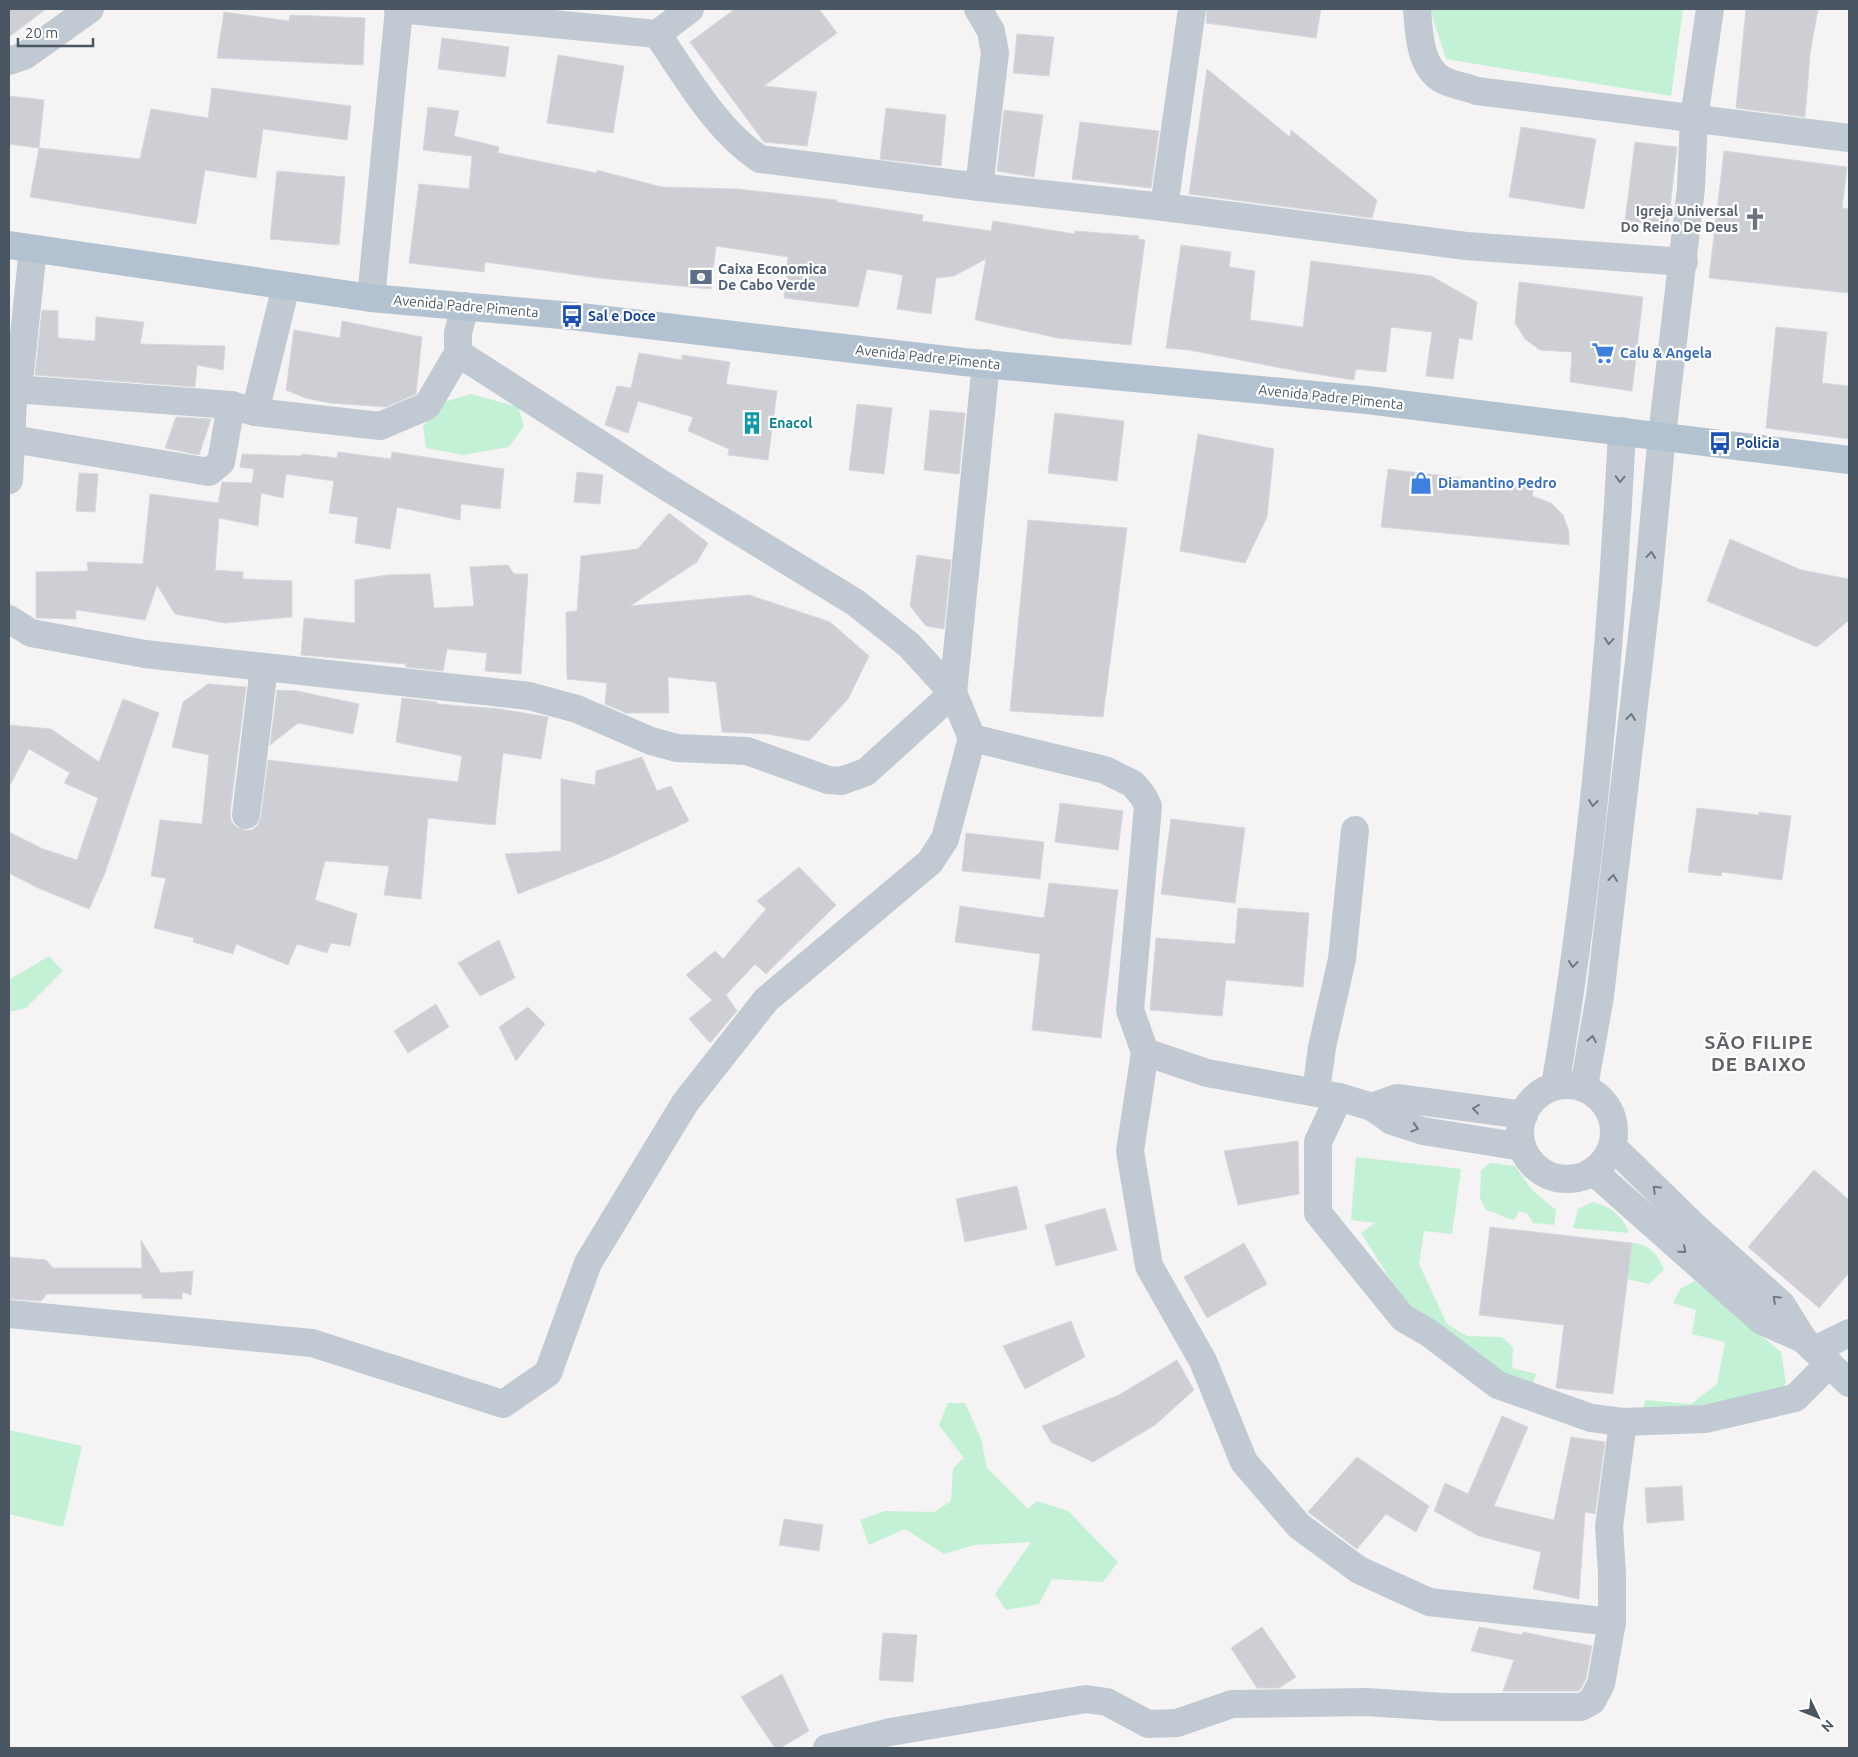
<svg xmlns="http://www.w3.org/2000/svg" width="1858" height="1757" viewBox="0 0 1858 1757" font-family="Ubuntu,sans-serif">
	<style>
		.green { fill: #c3f1d5 }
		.building { fill: #cdcfd5; stroke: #d7d9de }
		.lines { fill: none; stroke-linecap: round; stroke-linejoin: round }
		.street { stroke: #c1cad2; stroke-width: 28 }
		.primary { stroke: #b3c2d1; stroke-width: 28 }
		.oneway { stroke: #6e7983 }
		.labels { text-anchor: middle; stroke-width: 4.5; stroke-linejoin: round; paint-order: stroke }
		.worship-label { font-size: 14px; font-weight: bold; fill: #5b616d; stroke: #fff; text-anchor: end }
		.service-label { font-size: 14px; font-weight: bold; fill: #4e5e75; stroke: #fff; text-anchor: start }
		.street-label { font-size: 14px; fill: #4a5661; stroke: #fff }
		.transit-label { font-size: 14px; font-weight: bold; fill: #164399; stroke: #fff; text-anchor: start }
		.shop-label { font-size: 14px; font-weight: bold; fill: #366cbe; stroke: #fff; text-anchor: start }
		.culture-label { font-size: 14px; font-weight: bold; fill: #0d838f; stroke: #fff; text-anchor: start }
		.district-label { font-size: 19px; font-weight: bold; letter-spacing: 1px; fill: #5f6368; stroke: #fff }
	</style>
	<rect width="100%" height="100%" fill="#f5f3f3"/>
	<g class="green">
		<path d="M 1430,9 L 1683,9 L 1671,96 L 1446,59 Z"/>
		<path d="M 471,394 L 518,407 L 524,426 L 509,447 L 463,455 L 426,448 L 423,426 L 441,403 Z"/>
		<path d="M 49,956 L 63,971 L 26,1008 L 9,1012 L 9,980 Z"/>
		<path d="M 1356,1157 L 1461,1169 L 1452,1234 L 1424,1231 L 1419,1264 L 1447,1324 L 1467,1336 L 1502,1337 L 1513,1347 L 1512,1368 L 1536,1374 L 1532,1387 L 1505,1376 L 1426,1324 L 1392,1282 L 1361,1233 L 1375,1223 L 1351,1220 Z"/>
		<path d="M 1490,1163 L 1515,1166 L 1532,1190 L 1556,1210 L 1554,1225 L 1533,1223 L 1528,1214 L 1519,1211 L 1514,1220 C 1503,1218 1497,1212 1486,1210 L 1480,1198 L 1481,1171 Z"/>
		<path d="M 1593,1202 C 1612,1208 1621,1214 1629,1233 L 1573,1228 L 1578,1209 Z"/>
		<path d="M 1632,1243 C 1649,1244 1658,1254 1664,1270 L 1649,1284 L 1627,1279 Z"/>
		<path d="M 1695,1281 L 1781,1352 L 1786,1383 L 1780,1392 L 1719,1409 L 1643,1412 L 1645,1400 L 1691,1404 L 1717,1384 L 1725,1342 L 1692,1334 L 1696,1310 L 1673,1303 L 1680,1289 Z"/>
		<path d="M 948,1403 L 965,1403 L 981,1439 L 987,1468 L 1028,1509 L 1037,1501 L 1068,1511 L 1118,1562 L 1103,1582 L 1052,1579 L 1039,1604 L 1006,1610 L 995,1594 L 1031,1542 L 974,1545 L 944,1554 L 905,1529 L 869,1545 L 860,1520 L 885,1511 L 934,1512 L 951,1501 L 953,1468 L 964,1458 L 939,1425 Z"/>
		<path d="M 9,1430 L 82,1446 L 63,1527 L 9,1514 Z"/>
	</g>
	<g class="building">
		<path d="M 9,9 L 46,9 L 9,37 Z"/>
		<path d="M 735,9 L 819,9 L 837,33 L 764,86 L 817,92 L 807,146 L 764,142 L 690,42 Z"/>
		<path d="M 1207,9 L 1321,9 L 1316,38 L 1206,23 Z"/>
		<path d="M 1746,9 L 1818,9 L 1810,54 L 1805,117 L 1736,108 Z"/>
		<path d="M 224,12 L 289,21 L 290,15 L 365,18 L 363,65 L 217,58 Z"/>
		<path d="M 1017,34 L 1054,37 L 1049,76 L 1013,73 Z"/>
		<path d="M 442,38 L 509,47 L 505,77 L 438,69 Z"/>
		<path d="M 558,55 L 624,66 L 613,133 L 547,123 Z"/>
		<path d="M 1207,69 L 1290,137 L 1291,130 L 1377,200 L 1372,218 L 1189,194 Z"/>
		<path d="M 212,88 L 351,106 L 347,140 L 263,129 L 256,178 L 205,170 L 196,224 L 30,197 L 39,148 L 140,159 L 151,109 L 208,118 Z"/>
		<path d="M 9,96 L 44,100 L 39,148 L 9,144 Z"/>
		<path d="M 428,107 L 459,111 L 454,136 L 499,147 L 498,153 L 597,173 L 597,170 L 661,187 L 737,189 L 837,200 L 836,202 L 923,215 L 922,221 L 991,231 L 993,221 L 1075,234 L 1075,231 L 1139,236 L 1138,239 L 1145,240 L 1131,345 L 1058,338 L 975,320 L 986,259 L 954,276 L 936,278 L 931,314 L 897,309 L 903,275 L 867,269 L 858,307 L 784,298 L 788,257 L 716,246 L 711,289 L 599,278 L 485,262 L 484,272 L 409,263 L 419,184 L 469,189 L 472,156 L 423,150 Z"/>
		<path d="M 886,108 L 946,115 L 941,166 L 880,159 Z"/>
		<path d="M 1004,110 L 1043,115 L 1034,177 L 997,171 Z"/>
		<path d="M 1080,122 L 1159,131 L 1151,188 L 1072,179 Z"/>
		<path d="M 1521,127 L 1596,139 L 1584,209 L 1509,197 Z"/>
		<path d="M 1635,142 L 1677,147 L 1668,226 L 1625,221 Z"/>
		<path d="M 1724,151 L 1847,167 L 1842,208 L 1849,209 L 1849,293 L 1709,278 Z"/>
		<path d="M 277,171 L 345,177 L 339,245 L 270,239 Z"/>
		<path d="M 1181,245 L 1231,252 L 1229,267 L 1255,271 L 1250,320 L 1303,327 L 1311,261 L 1431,276 L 1477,302 L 1472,340 L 1459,338 L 1453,379 L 1426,376 L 1432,332 L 1391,327 L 1386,372 L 1356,369 L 1354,380 L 1297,371 L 1189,350 L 1166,348 Z"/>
		<path d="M 1519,282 L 1643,297 L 1632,391 L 1570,382 L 1572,352 L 1540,350 L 1525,339 L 1515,323 Z"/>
		<path d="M 42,310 L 58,311 L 58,338 L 95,341 L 96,317 L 144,322 L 140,344 L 225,346 L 223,370 L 197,365 L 195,387 L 35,375 Z"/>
		<path d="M 342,321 L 422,337 L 416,394 L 386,407 L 330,403 L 305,398 L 286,390 L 294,330 L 340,338 Z"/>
		<path d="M 1776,327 L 1827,332 L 1822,383 L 1849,386 L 1849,439 L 1766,428 Z"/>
		<path d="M 639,353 L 682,360 L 682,355 L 730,362 L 726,384 L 777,391 L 768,460 L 728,455 L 729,449 L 688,431 L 693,417 L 638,401 L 628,433 L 605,425 L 617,386 L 631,388 Z"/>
		<path d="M 857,404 L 892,408 L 884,474 L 849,470 Z"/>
		<path d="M 930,410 L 965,413 L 959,474 L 924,470 Z"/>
		<path d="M 1055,413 L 1124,421 L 1117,481 L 1048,473 Z"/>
		<path d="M 176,417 L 211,419 L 199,455 L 165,448 Z"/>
		<path d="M 1198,434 L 1274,449 L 1267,517 L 1245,563 L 1180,551 Z"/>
		<path d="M 338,452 L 391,459 L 392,452 L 504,469 L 500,509 L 461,504 L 460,520 L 397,507 L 390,549 L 355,543 L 358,517 L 329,513 L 334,481 L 286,474 L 283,498 L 261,493 L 258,526 L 219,518 L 215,570 L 243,572 L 243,579 L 292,581 L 292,617 L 225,623 L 175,614 L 157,585 L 145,620 L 76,610 L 76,619 L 36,618 L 36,572 L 88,571 L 87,562 L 143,564 L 150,494 L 218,503 L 222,482 L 252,483 L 254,469 L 240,467 L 242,454 L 302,456 L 302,454 L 337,458 Z"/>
		<path d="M 1388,469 L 1534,487 L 1532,496 L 1551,503 L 1563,515 L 1569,532 L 1569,545 L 1381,527 Z"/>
		<path d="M 577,472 L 603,475 L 600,504 L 574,502 Z"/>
		<path d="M 79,473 L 98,474 L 95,512 L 76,511 Z"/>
		<path d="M 669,513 L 708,543 L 697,562 L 630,606 L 749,595 L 830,622 L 869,656 L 848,699 L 809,741 L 767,734 L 722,732 L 716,682 L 668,677 L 669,713 L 626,713 L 605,704 L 607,683 L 567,679 L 566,612 L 577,611 L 581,556 L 638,549 Z"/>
		<path d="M 1028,520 L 1127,528 L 1103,717 L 1010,711 Z"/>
		<path d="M 1730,539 L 1801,570 L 1849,579 L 1849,620 L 1817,647 L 1707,601 Z"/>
		<path d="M 917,555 L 951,560 L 944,629 L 926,626 L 910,606 Z"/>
		<path d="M 508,565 L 514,574 L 528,574 L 521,674 L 485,671 L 487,653 L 447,649 L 443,671 L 406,667 L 406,664 L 301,655 L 304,618 L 355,623 L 355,580 L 387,575 L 430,574 L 434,608 L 474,606 L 470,567 Z"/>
		<path d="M 208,684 L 246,687 L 230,813 L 231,821 L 236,827 L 245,830 L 252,830 L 258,825 L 261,817 L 268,760 L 458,782 L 462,756 L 396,742 L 402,698 L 437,702 L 437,704 L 500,709 L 548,717 L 541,759 L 503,753 L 495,825 L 428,818 L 421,899 L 384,895 L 389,866 L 325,861 L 315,900 L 357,914 L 350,946 L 331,943 L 327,953 L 297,944 L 288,965 L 236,944 L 233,954 L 193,942 L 194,938 L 154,928 L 166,878 L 151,876 L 160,820 L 202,824 L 209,755 L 172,747 L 183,702 Z"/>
		<path d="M 277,690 L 297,691 L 359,704 L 353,734 L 298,723 L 270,745 Z"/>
		<path d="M 123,699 L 159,713 L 105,873 L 89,909 L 36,887 L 9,873 L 9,832 L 43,849 L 77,860 L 98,798 L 64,783 L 70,773 L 29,749 L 9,787 L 9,725 L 51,729 L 99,762 Z"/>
		<path d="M 642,757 L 657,791 L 671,786 L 689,821 L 607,859 L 518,894 L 505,854 L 561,851 L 561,779 L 595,785 L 596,771 Z"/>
		<path d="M 1060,803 L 1123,811 L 1118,850 L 1055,842 Z"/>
		<path d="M 1697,808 L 1759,815 L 1759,812 L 1791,816 L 1782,880 L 1722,872 L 1721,876 L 1688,872 Z"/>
		<path d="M 1171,819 L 1245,828 L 1235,903 L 1161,894 Z"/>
		<path d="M 966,833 L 1044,842 L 1040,879 L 962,871 Z"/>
		<path d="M 799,867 L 836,905 L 766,974 L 755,964 L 726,995 L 737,1011 L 710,1043 L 689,1019 L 712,1000 L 686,975 L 715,951 L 723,959 L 766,909 L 757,901 Z"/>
		<path d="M 1049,883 L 1118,890 L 1101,1038 L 1032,1030 L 1040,954 L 955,942 L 960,906 L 1044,918 Z"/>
		<path d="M 1238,908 L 1309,913 L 1303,987 L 1226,980 L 1222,1016 L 1150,1010 L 1156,938 L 1235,944 Z"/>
		<path d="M 499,940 L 515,978 L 480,996 L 458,963 Z"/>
		<path d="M 436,1004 L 449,1027 L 408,1053 L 394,1031 Z"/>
		<path d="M 528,1007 L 545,1024 L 516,1061 L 499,1027 Z"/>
		<path d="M 1298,1141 L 1299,1194 L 1238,1205 L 1224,1151 Z"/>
		<path d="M 1814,1170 L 1849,1200 L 1849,1273 L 1819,1308 L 1748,1247 Z"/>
		<path d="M 1017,1186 L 1027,1229 L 965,1242 L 956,1199 Z"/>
		<path d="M 1105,1208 L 1117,1250 L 1056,1266 L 1045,1225 Z"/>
		<path d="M 1490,1227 L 1632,1243 L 1613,1394 L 1556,1388 L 1564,1325 L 1479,1315 Z"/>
		<path d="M 141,1240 L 161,1273 L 193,1271 L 191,1295 L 182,1292 L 182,1299 L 142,1298 L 142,1294 L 47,1294 L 41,1301 L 9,1299 L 9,1257 L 46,1260 L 53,1268 L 142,1268 Z"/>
		<path d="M 1244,1243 L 1267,1284 L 1207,1318 L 1184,1277 Z"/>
		<path d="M 1071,1321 L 1085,1357 L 1025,1389 L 1003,1346 Z"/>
		<path d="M 1177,1360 L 1194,1390 L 1155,1425 L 1093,1462 L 1051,1442 L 1042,1426 L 1119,1395 Z"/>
		<path d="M 1502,1416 L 1528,1427 L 1494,1506 L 1554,1520 L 1571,1437 L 1605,1442 L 1595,1514 L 1585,1512 L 1579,1599 L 1533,1589 L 1541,1552 L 1479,1536 L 1434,1511 L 1445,1483 L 1468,1494 Z"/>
		<path d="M 1357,1457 L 1429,1506 L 1416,1532 L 1386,1514 L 1357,1549 L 1308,1512 Z"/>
		<path d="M 1682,1486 L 1684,1520 L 1647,1523 L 1645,1488 Z"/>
		<path d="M 784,1519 L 823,1525 L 819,1551 L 779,1545 Z"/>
		<path d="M 1262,1627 L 1296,1677 L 1279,1688 L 1257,1688 L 1231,1648 Z"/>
		<path d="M 1479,1627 L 1522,1635 L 1523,1632 L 1592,1646 L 1586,1679 L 1580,1690 L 1577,1691 L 1503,1691 L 1514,1660 L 1471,1651 Z"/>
		<path d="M 883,1633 L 917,1635 L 913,1682 L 879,1680 Z"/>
		<path d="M 782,1674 L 809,1731 L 780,1748 L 775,1748 L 741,1697 Z"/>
	</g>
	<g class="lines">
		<g class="street">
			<path d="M 398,9 L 657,34 L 690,9"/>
			<path d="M 978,9 L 991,31 L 995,53 L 979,187"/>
			<path d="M 1417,9 C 1419,32 1419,67 1443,80 C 1453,85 1466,87 1477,91 L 1849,138"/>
			<path d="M 657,34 C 687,77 716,130 760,159 L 979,187 L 1164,207 L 1466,246 L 1684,262"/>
			<path d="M 9,61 L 24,56 L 90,9"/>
			<path d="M 1164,207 L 1192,9"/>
			<path d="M 371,298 L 399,9"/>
			<path d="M 18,391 L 33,249"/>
			<path d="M 255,412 L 380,426 L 427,406 L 458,353"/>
			<path d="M 12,439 L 209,472 L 221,462 L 231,405"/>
			<path d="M 9,480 L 13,400 L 18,391 L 28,390 L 231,405 L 255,412 L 286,286"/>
			<path d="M 9,619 L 31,633 L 145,654 L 529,696 L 577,709 L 651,741 L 677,748 L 747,751 L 828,780 L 841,781 L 866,772 L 953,693 L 986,363"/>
			<path d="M 972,738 L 1105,770 L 1133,784 L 1143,796 L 1148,806 L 1130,1010 L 1145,1052 L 1207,1073 L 1339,1097"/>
			<path d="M 246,815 L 264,667"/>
			<path d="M 1145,1052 L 1130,1151 L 1149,1266 L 1203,1361 L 1244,1462 L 1299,1526 L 1359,1570 L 1429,1602 L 1612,1622"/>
			<circle cx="1567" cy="1132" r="47"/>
			<path d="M 1555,1086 C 1592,870 1611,650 1622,431"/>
			<path d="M 1584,1087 L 1600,996 L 1647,593 L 1662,435 L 1691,188 L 1694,118 L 1710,9"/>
			<path d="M 1316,1092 L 1322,1047 L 1342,959 L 1355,830"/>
			<path d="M 1372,1107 L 1397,1098 L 1524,1115"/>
			<path d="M 1612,1146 L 1695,1227 L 1781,1304 L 1803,1339 L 1849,1383"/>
			<path d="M 1522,1147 L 1423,1131 L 1392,1121 L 1372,1107 L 1339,1097 L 1318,1142 L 1318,1213 L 1403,1318 L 1429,1333 L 1498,1385 L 1591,1418 L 1623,1422 L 1705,1419 L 1795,1398 L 1829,1364"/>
			<path d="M 1594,1172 L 1762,1321 L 1803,1339"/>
			<path d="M 9,1314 L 312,1343 L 503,1404 L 548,1373 L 588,1263 L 685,1103 L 766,1000 L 930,862 L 945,839 L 972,738 L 953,693 L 909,645 L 856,603 L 662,484 L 458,353 L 458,333 L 465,306"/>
			<path d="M 1815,1350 L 1849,1333"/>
			<path d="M 827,1748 L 890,1732 L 1086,1699 L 1107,1702 L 1148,1724 L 1177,1723 L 1232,1704 L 1366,1702 L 1444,1707 L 1581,1707 L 1592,1701 L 1601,1684 L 1612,1622 L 1612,1574 L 1609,1526 L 1623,1422"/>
		</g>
		<path class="primary" d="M 9,245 L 371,298 L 572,316 L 964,362 L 1367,400 L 1849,460"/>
	</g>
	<defs><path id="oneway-chevron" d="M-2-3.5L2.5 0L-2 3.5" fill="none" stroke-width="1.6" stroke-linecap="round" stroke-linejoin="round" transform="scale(1.25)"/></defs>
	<g class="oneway">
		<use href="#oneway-chevron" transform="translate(1620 479) rotate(93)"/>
		<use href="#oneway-chevron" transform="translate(1651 555) rotate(-85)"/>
		<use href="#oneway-chevron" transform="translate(1609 641) rotate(95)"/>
		<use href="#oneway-chevron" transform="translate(1631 717) rotate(-84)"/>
		<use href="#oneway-chevron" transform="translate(1593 803) rotate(97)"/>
		<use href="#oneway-chevron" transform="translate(1613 878) rotate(-84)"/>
		<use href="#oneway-chevron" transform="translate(1573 964) rotate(97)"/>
		<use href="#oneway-chevron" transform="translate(1592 1039) rotate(-80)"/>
		<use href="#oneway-chevron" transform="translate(1476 1109) rotate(-173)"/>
		<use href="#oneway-chevron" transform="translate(1415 1128) rotate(17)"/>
		<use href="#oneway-chevron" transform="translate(1656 1189) rotate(-136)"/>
		<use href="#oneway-chevron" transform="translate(1683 1250) rotate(41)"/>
		<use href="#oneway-chevron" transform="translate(1776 1299) rotate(-137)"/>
	</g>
	<defs>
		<symbol id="church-bare" viewBox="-9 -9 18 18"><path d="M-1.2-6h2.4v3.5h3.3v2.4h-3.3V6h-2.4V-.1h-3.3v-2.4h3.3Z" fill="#6b7280" stroke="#fff" stroke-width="2.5" paint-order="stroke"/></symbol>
		<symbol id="bank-bare" viewBox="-9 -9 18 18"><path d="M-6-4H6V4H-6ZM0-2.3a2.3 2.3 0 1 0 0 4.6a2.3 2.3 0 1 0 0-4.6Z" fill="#5c6f8a" stroke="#fff" stroke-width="2.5" paint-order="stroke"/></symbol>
		<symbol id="bus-bare" viewBox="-9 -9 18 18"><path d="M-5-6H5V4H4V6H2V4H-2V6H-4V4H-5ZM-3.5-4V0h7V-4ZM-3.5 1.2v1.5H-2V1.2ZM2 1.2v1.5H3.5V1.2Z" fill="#1a4fb4" stroke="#fff" stroke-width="2.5" paint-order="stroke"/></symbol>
		<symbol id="supermarket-bare" viewBox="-9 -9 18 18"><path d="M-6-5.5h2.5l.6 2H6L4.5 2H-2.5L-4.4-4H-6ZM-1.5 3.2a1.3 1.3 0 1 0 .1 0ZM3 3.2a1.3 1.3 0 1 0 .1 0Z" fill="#3f7fe0" stroke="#fff" stroke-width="2.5" paint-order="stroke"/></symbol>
		<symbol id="building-bare" viewBox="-9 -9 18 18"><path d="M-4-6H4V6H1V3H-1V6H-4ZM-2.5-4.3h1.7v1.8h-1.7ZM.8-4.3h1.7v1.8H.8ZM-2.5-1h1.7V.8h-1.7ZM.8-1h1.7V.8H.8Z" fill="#0f9aa8" stroke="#fff" stroke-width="2.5" paint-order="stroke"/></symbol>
		<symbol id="shop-bare" viewBox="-9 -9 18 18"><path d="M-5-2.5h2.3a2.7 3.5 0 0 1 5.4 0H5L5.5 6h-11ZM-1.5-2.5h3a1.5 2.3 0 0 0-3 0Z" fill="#3f7fe0" stroke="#fff" stroke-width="2.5" paint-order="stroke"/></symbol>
	</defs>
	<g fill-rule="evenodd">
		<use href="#church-bare" x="1739" y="203" width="32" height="32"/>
		<use href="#bank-bare" x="685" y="261" width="32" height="32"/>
		<use href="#bus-bare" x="556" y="300" width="32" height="32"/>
		<use href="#supermarket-bare" x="1587" y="337" width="32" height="32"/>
		<use href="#building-bare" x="736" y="407" width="32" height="32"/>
		<use href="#bus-bare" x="1704" y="427" width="32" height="32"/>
		<use href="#shop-bare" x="1405" y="467" width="32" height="32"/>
	</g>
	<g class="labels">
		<g class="worship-label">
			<text x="1738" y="216">Igreja Universal<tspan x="1738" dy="16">Do Reino De Deus</tspan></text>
		</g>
		<g class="service-label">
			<text x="718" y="274">Caixa Economica<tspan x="718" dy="16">De Cabo Verde</tspan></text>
		</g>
		<g class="street-label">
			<text transform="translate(466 306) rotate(5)" y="5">Avenida Padre Pimenta</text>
			<text transform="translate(928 357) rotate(6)" y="5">Avenida Padre Pimenta</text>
			<text transform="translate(1331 397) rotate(6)" y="5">Avenida Padre Pimenta</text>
		</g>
		<g class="transit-label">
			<text x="588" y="321">Sal e Doce</text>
			<text x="1736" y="448">Policia</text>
		</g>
		<g class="shop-label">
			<text x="1620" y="358">Calu &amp; Angela</text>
			<text x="1438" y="488">Diamantino Pedro</text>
		</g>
		<g class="culture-label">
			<text x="769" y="428">Enacol</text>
		</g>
		<g class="district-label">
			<text x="1759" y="1049">SÃO FILIPE<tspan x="1759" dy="22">DE BAIXO</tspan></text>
		</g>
	</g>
	<rect width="1858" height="1757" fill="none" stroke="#4a5661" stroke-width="20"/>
	<g transform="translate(1818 1717) rotate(133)" stroke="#ffffff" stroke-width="4" paint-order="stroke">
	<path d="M0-4L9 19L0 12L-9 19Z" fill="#4a5661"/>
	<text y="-8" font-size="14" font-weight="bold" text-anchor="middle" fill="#4a5661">N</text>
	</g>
	<path d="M18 38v8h75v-8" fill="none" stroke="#4a5661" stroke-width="2.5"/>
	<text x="25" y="38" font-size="15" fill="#4a5661" stroke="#ffffff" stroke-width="4" paint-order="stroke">20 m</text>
</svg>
